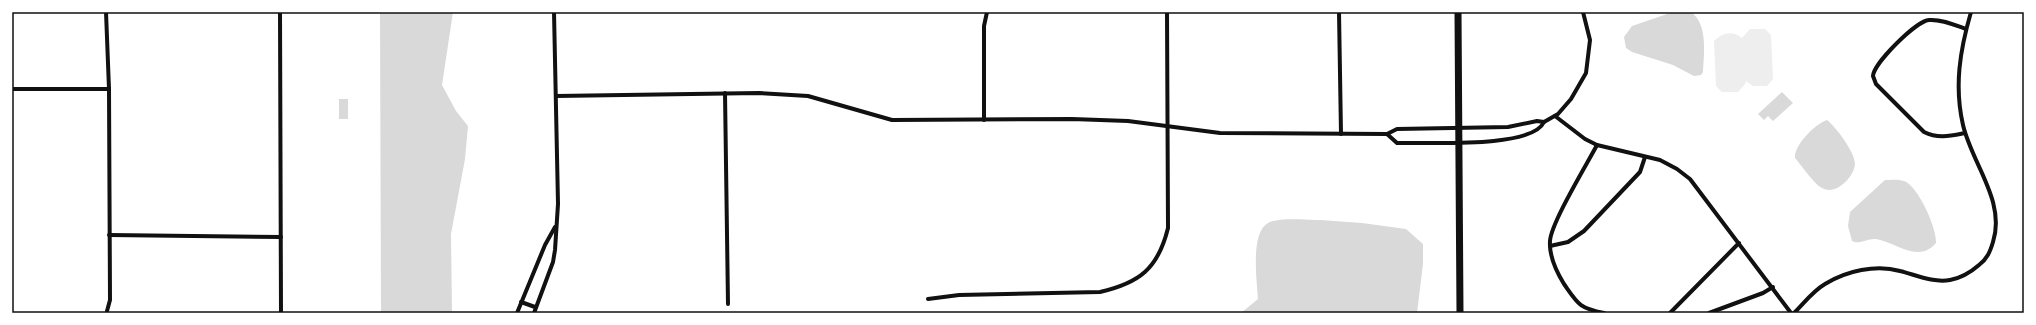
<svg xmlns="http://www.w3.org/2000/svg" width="2036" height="325" viewBox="0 0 2036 325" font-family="Georgia,serif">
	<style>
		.green { fill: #eee }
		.water { fill: #d9d9d9 }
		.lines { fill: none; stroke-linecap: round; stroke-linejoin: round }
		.minor { stroke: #111; stroke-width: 4 }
		.tertiary { stroke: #111; stroke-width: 7 }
		.neatline { fill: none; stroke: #111; stroke-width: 1.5 }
	</style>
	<rect width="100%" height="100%" fill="#fff"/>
	<path class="green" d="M 1750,29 L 1765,29 L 1771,35 L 1773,79 L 1767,86 L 1753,86 L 1746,81 L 1745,84 L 1738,92 L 1722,92 L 1716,86 L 1714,41 C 1723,33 1731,30 1742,38 Z"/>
	<g class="water">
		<path d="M 380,12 L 453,12 L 442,85 L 456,111 L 468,126 L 465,159 L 451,234 L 452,313 L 381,313 Z"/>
		<path d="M 1673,12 L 1691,12 C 1708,24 1704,54 1703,72 L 1701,75 L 1694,76 L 1673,65 L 1632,52 L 1626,48 L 1624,37 L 1632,26 Z"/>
		<path d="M 1782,92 L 1793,103 L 1773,121 L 1768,116 L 1764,120 L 1758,114 Z"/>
		<rect x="339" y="99" width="9" height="20"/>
		<path d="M 1827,120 C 1836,127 1855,152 1855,164 C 1854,177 1836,196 1822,188 C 1814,184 1802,166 1795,158 C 1794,145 1815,124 1827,120 Z"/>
		<path d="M 1885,180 C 1890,180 1898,179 1904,181 C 1918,186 1937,228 1936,243 C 1918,264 1896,242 1876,239 C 1867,238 1860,245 1852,241 L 1848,226 L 1850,212 Z"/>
		<path d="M 1320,220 L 1362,223 L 1406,229 L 1423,244 L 1423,264 L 1417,313 L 1241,313 L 1258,299 C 1257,281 1250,233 1268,223 C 1278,217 1308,220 1320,220 Z"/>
	</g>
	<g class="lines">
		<g class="minor">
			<path d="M 106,12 L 109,89 L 110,300 L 107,311"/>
			<path d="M 280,12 L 281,313"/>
			<path d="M 1339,12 L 1341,134"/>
			<path d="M 12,89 L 109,89"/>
			<path d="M 725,93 L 728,304"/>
			<path d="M 556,96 L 759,93 L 808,96 L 892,120 L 1072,119 L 1128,121 L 1220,133 L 1387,134 L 1397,129 L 1508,127 L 1537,121 L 1544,122 L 1558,114 L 1571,99 L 1586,73 L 1590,40 L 1583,12"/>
			<path d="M 1555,116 L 1585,139 L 1597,145 L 1660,160 L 1677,169 L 1690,179 L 1791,313"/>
			<path d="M 984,120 L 984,26 L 987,12"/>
			<path d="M 1965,133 C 1950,136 1938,139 1924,132 L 1876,84 L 1873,76 C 1874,63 1916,21 1929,20 C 1941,19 1955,25 1966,29"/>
			<path d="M 1387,134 L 1397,143 C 1426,142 1532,149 1544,122"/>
			<path d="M 1597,145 C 1587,164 1551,223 1550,241 C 1549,256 1556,271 1564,284 C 1578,304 1579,308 1604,313"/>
			<path d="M 109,235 L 281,237"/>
			<path d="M 1550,246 L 1568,242 L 1584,231 L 1640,172 L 1645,157"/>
			<path d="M 928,299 L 959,295 L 1100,292 C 1139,283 1158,269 1168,228 L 1167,12"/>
			<path d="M 521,302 L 535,307"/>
			<path d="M 517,313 L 545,245 L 555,227"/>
			<path d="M 534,313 L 553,262 L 555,250 L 558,204 L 554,12"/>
			<path d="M 1670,313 L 1739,243"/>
			<path d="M 1709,313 L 1763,293 L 1773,287"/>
			<path d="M 1794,313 C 1804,303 1813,291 1825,284 C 1846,271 1876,264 1900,271 C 1916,275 1933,283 1950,280 C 1961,278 1971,272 1979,265 C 1987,259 1990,252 1993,242 C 2006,201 1972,164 1963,125 C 1954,86 1960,50 1971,12"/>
		</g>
		<path class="tertiary" d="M 1458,12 L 1460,313"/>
	</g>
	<rect width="2036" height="325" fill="none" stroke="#ffffff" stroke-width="26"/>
	<rect x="13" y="13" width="2010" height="299" class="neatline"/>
</svg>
